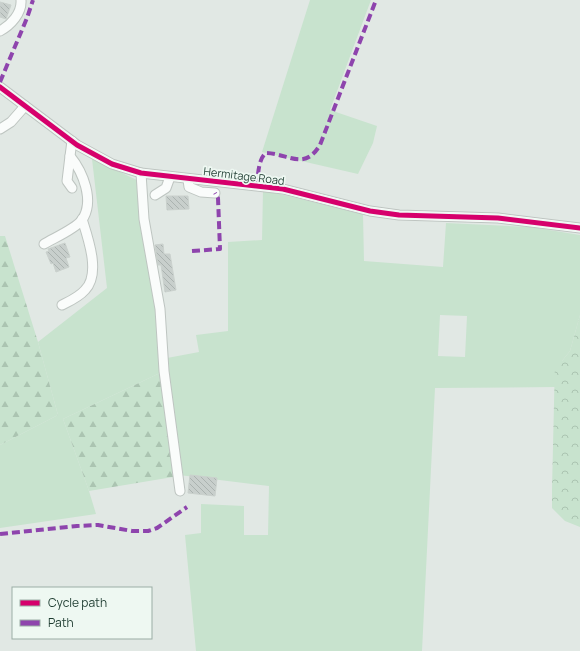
<svg xmlns="http://www.w3.org/2000/svg" width="580" height="651" viewBox="0 0 580 651" font-family="Manrope,sans-serif">
	<style>
		.green { fill: #c8e3ce; fill-rule: evenodd }
		.forest { fill: url(#forest-firs) }
		.park { fill: url(#park-crowns) }
		.building { fill: url(#building-back-hatch); stroke: #cad1cd }
		.lines { fill: none; stroke-linecap: round; stroke-linejoin: round }
		.minor-casing { stroke: #bec5c1; stroke-width: 11 }
		.minor { stroke: #fafcfb; stroke-width: 9 }
		.quiet { stroke: #8e44ad; stroke-width: 4; stroke-dasharray: 8 4; stroke-linecap: butt }
		.cycleway-casing { stroke: #eef8f2; stroke-width: 8 }
		.cycleway { stroke: #d6006c; stroke-width: 5 }
		.labels { text-anchor: middle; stroke-width: 3.5; stroke-linejoin: round; paint-order: stroke }
		.street-label { font-size: 11px; fill: #1e3c31; stroke: #eef8f2 }
	</style>
	<defs>
		<pattern id="forest-firs" width="22" height="20" patternUnits="userSpaceOnUse"><rect width="22" height="20" fill="#c8e3ce"/><path d="M5 1l3.5 6h-7zM16 11l3.5 6h-7z" fill="#abc4b1"/></pattern>
		<pattern id="park-crowns" width="20" height="18" patternUnits="userSpaceOnUse"><rect width="20" height="18" fill="#c8e3ce"/><path d="M2 6a3 3 0 1 1 6 0M12 15a3 3 0 1 1 6 0" fill="none" stroke="#abc4b1"/></pattern>
		<pattern id="building-back-hatch" width="6" height="6" patternUnits="userSpaceOnUse"><rect width="6" height="6" fill="#c8cfcc"/><path d="M-1 5l2 2M0 0l6 6M5-1l2 2" fill="none" stroke="#abb3b0"/></pattern>
	</defs>
	<rect width="100%" height="100%" fill="#e1e8e4"/>
	<g class="green">
		<path d="M 310,0 L 371,0 L 330,110 L 377,126 L 373,143 L 358,174 L 262,152 Z"/>
		<path d="M 92,159 L 137,180 L 157,320 L 162,372 L 63,419 L 89,491 L 96,514 L 0,528 L 0,445 L 58,415 L 38,342 L 107,288 Z"/>
		<path d="M 263,190 L 363,214 L 364,261 L 443,267 L 446,223 L 531,227 L 580,235 L 580,315 L 570,351 L 562,361 L 555,361 L 555,387 L 435,388 L 422,651 L 196,651 L 185,535 L 201,533 L 201,504 L 244,506 L 244,535 L 268,535 L 269,486 L 179,475 L 167,358 L 199,352 L 196,335 L 228,331 L 228,242 L 262,240 ZM 440,315 L 467,316 L 465,357 L 438,356 Z"/>
	</g>
	<g class="forest">
		<path d="M 0,236 L 5,236 L 38,342 L 58,415 L 0,445 Z"/>
		<path d="M 162,372 L 173,477 L 89,491 L 63,419 Z"/>
	</g>
	<path class="park" d="M 580,315 L 580,527 L 565,521 L 552,508 L 552,489 L 555,360 L 562,361 L 570,351 Z"/>
	<g class="building">
		<path d="M 0,2 L 11,5 L 6,19 L 0,17 Z"/>
		<path d="M 166,196 L 188,196 L 189,209 L 167,210 Z"/>
		<path d="M 65,243 L 70,257 L 66,258 L 69,267 L 56,272 L 53,263 L 51,264 L 46,252 L 49,251 L 48,249 Z"/>
		<path d="M 163,244 L 164,254 L 170,254 L 176,290 L 165,292 L 161,265 L 158,265 L 155,245 Z"/>
		<path d="M 190,475 L 217,478 L 215,496 L 188,493 Z"/>
	</g>
	<g class="lines">
		<defs>
			<g id="minor">
				<path d="M 0,31 C 11,25 22,13 21,0"/>
				<path d="M 0,87 L 77,145 L 112,164 L 141,173 L 283,189 L 370,211 L 399,215 L 498,218 L 580,228"/>
				<path d="M 0,129 L 11,122 L 25,106"/>
				<path d="M 70,156 L 67,181 L 72,188"/>
				<path d="M 141,173 L 144,219 L 160,309 L 164,371 L 180,491"/>
				<path d="M 188,180 L 189,187 L 201,192 L 215,193"/>
				<path d="M 155,195 L 166,188 L 170,177"/>
				<path d="M 44,244 C 54,238 75,229 82,220 C 95,201 83,172 70,156 L 72,141"/>
				<path d="M 62,305 C 70,301 79,297 85,290 C 101,274 88,238 82,219"/>
			</g>
		</defs>
		<use href="#minor" class="minor-casing"/>
		<use href="#minor" class="minor"/>
		<g class="quiet">
			<path d="M 0,82 L 27,18 L 33,0"/>
			<path d="M 257,186 C 258,176 258,159 266,153 C 290,154 304,171 320,145 L 376,0"/>
			<path d="M 192,251 L 220,249 L 218,198 L 215,193"/>
			<path d="M 0,534 L 77,526 L 98,525 L 132,531 L 148,531 L 157,528 L 187,507"/>
		</g>
		<defs>
			<path id="cycleway" d="M 0,87 L 77,145 L 112,164 L 141,173 L 283,189 L 370,211 L 399,215 L 498,218 L 580,228"/>
		</defs>
		<use href="#cycleway" class="cycleway-casing"/>
		<use href="#cycleway" class="cycleway"/>
	</g>
	<g class="labels">
		<g class="street-label">
			<text transform="translate(244 176) rotate(7)" y="4">Hermitage Road</text>
		</g>
	</g>
	<rect x="12" y="587" width="140" height="52" fill="#eef8f2" stroke="#9bada5"/>
	<rect x="20" y="600" width="20" height="6" fill="#d6006c" stroke="#9bada5"/>
	<text x="48" y="607" font-size="12" fill="#1e3c31">Cycle path</text>
	<rect x="20" y="620" width="20" height="6" fill="#8e44ad" stroke="#9bada5"/>
	<text x="48" y="627" font-size="12" fill="#1e3c31">Path</text>
</svg>
